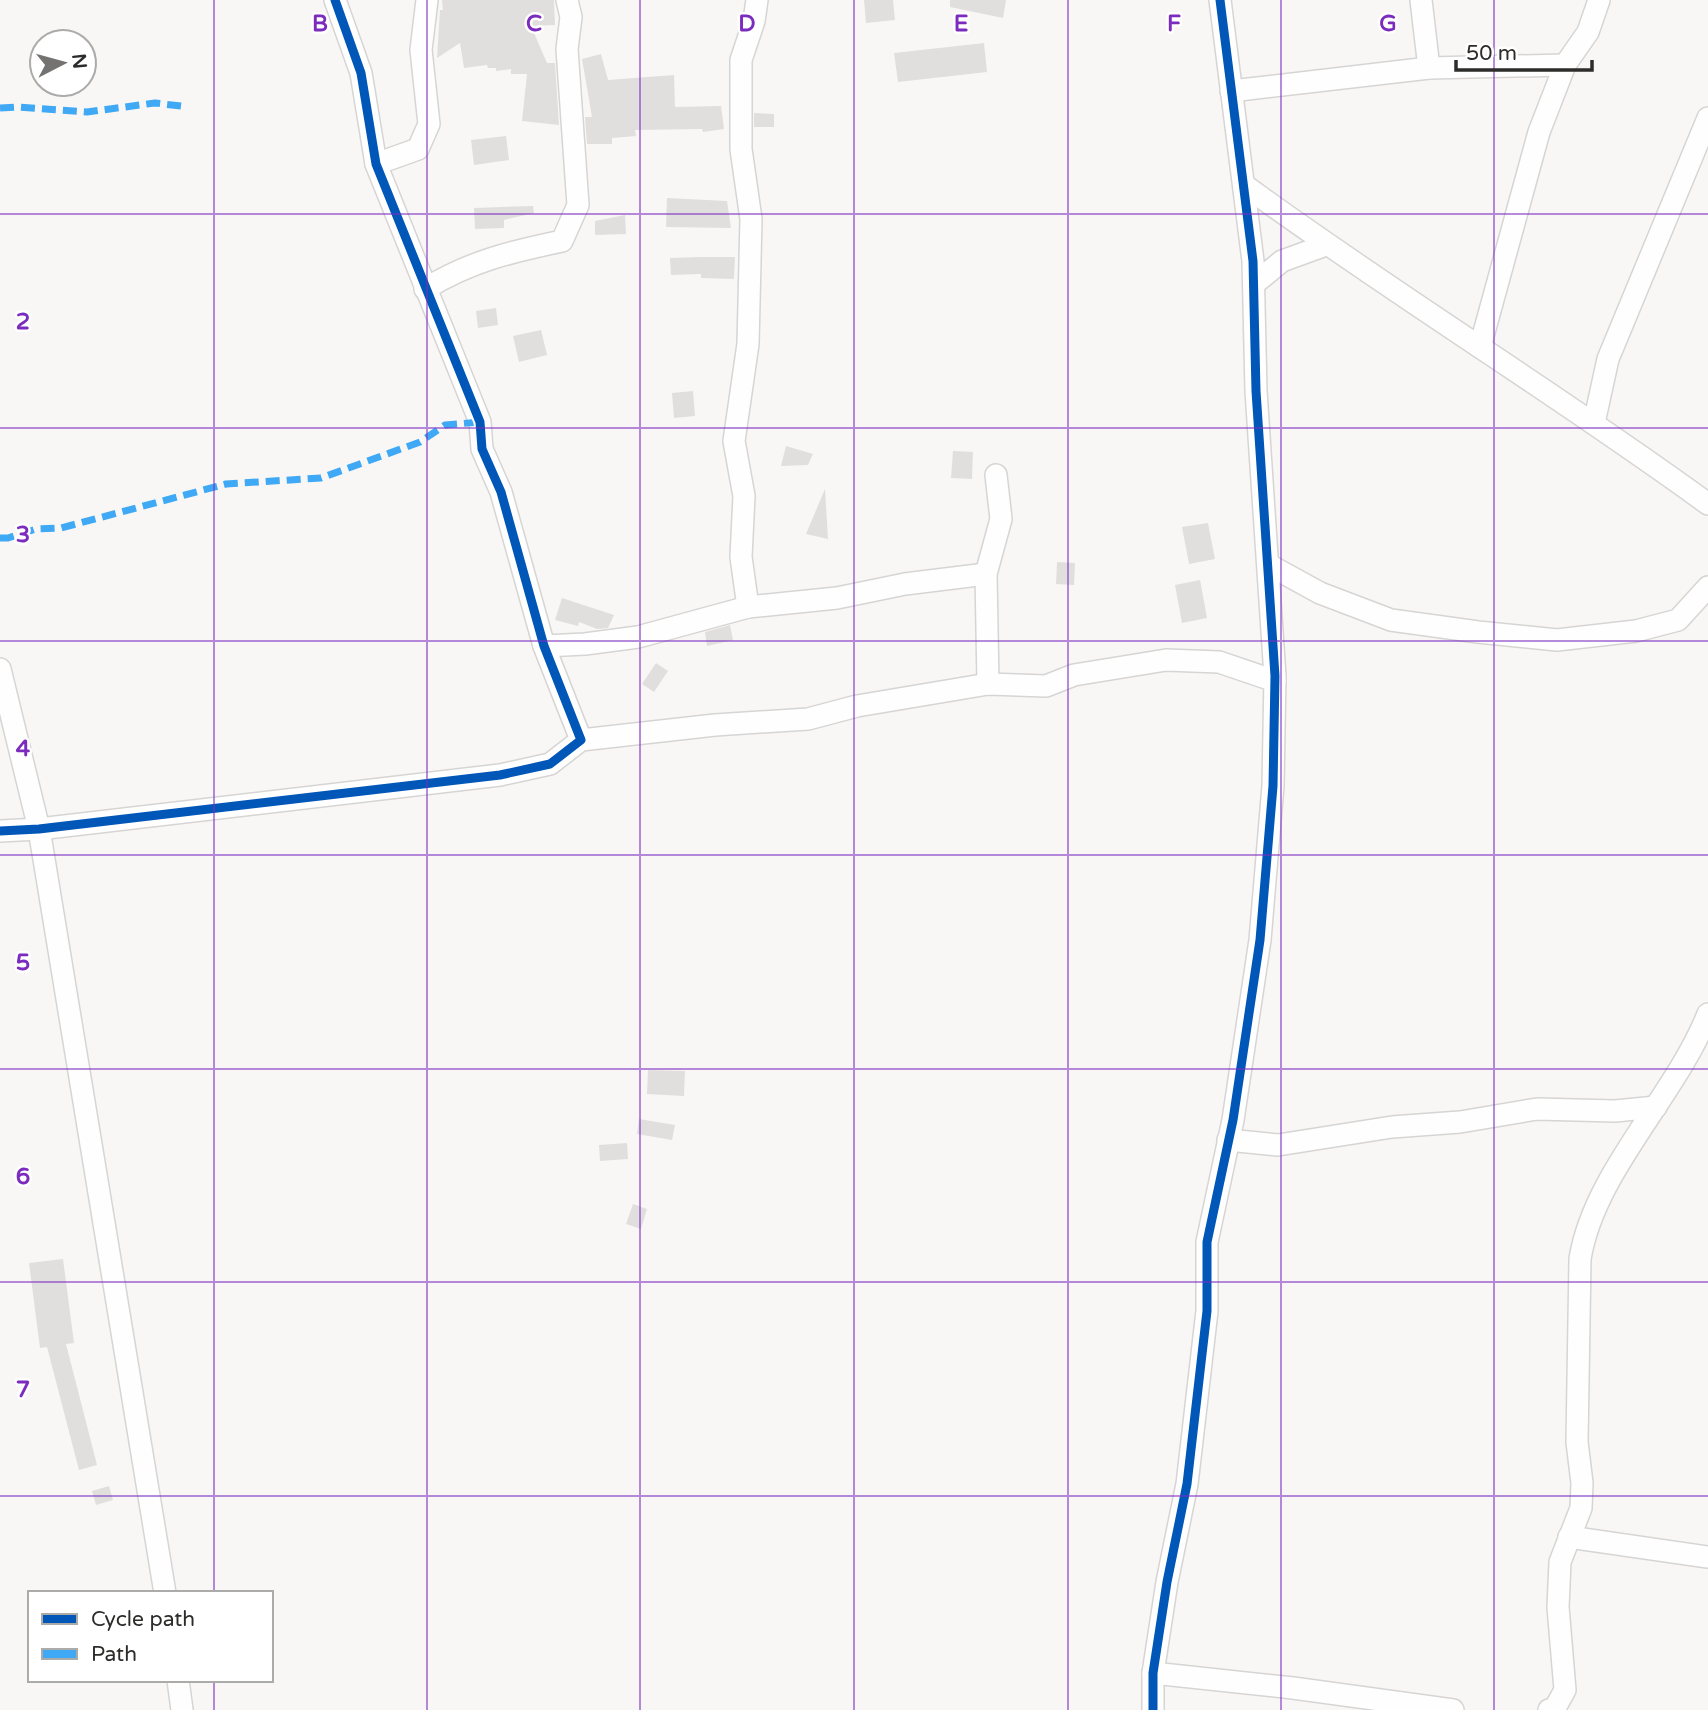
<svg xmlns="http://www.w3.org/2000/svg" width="1708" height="1710" viewBox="0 0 1708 1710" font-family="'Varela Round',sans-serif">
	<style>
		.building { fill: #e0dfdd }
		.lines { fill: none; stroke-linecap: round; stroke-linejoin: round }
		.street-casing { stroke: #d6d5d4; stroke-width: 24 }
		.street { stroke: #fefefe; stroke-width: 21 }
		.quiet { stroke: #3fa9f5; stroke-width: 7; stroke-dasharray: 14 7; stroke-linecap: butt }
		.cycleway-casing { stroke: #fff; stroke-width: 13 }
		.cycleway { stroke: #0057b8; stroke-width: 9 }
		.grid { fill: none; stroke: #7b2cbf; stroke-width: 2; stroke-opacity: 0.55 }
		.grid-label { font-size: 23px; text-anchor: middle; font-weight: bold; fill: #7b2cbf; stroke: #fff; stroke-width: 5; stroke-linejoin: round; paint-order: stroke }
	</style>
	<rect width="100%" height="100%" fill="#f9f7f5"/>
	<g class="building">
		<path d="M 442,0 L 554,0 L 555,25 L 531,26 L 547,63 L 555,63 L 559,125 L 522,121 L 527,74 L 511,74 L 511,69 L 496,71 L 496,68 L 488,68 L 487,65 L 464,68 L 460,43 L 437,58 L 440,10 L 443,10 Z"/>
		<path d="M 864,0 L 893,0 L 895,20 L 866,23 Z"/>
		<path d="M 950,0 L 1006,0 L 1003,18 L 950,7 Z"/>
		<path d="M 984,43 L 987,72 L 898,82 L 894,53 Z"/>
		<path d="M 601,54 L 608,80 L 674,75 L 675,107 L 721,106 L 724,129 L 703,132 L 702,129 L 635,130 L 636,136 L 612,138 L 612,144 L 587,144 L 585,117 L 592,117 L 582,59 Z"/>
		<path d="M 754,113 L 774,114 L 774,127 L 754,127 Z"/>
		<path d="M 506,136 L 509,160 L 474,165 L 471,140 Z"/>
		<path d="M 667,198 L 727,201 L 731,228 L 666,227 Z"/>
		<path d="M 533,206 L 534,213 L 504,220 L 504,228 L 475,229 L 474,208 Z"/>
		<path d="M 625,215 L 626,234 L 595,235 L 595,221 Z"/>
		<path d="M 701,257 L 735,257 L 734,279 L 701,278 L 701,274 L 671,275 L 670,258 Z"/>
		<path d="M 496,308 L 498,325 L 478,328 L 476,311 Z"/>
		<path d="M 541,330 L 547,355 L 519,362 L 513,336 Z"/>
		<path d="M 693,391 L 695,416 L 674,418 L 672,393 Z"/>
		<path d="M 786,446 L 813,454 L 808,465 L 781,466 Z"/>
		<path d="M 953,451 L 973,452 L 972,479 L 951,478 Z"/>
		<path d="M 825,489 L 828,539 L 806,534 Z"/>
		<path d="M 1208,523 L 1215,559 L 1189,564 L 1182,527 Z"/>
		<path d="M 1057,562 L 1075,563 L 1074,585 L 1056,584 Z"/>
		<path d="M 1200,580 L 1207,618 L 1182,623 L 1175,585 Z"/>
		<path d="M 562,598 L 614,615 L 608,628 L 597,629 L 579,622 L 578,626 L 555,620 Z"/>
		<path d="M 730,625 L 733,640 L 707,646 L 705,632 Z"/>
		<path d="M 656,663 L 668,671 L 654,692 L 642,684 Z"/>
		<path d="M 648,1070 L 685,1071 L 684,1096 L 647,1094 Z"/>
		<path d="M 639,1119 L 675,1125 L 672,1140 L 637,1134 Z"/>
		<path d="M 627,1143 L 628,1159 L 600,1161 L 599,1145 Z"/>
		<path d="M 633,1204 L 647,1209 L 641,1229 L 626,1224 Z"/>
		<path d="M 63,1259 L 74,1343 L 66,1344 L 97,1465 L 79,1470 L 47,1347 L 40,1348 L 29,1263 Z"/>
		<path d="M 109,1486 L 113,1500 L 96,1505 L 92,1491 Z"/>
	</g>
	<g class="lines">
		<defs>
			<g id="street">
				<path d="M 1421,0 L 1429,68"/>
				<path d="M 1231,91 L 1429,68 L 1565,65"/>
				<path d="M 376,164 L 418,149 L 429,124 L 421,50 L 427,0"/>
				<path d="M 1244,185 C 1396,296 1556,393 1708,504"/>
				<path d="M 1254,284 L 1282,261 L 1326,245"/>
				<path d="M 425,289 C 471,261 510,252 562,241 L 578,205 L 567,49 L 571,17 L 567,0"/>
				<path d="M 1480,347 L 1539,132 L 1565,65 L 1588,32 L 1599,0"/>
				<path d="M 1594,423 L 1608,359 L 1708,118"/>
				<path d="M 1269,565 L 1320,593 L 1391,620 L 1478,632 L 1557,640 L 1636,631 L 1678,620 L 1708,587"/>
				<path d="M 748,607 L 741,557 L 744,496 L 734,441 L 748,344 L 751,219 L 741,149 L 741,60 L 754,21 L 757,0"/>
				<path d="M 544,646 L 585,644 L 638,637 L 748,607 L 837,598 L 905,584 L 986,574"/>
				<path d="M 0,669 L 39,829 L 165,1593"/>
				<path d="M 988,684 L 986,574 L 1001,519 L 996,475"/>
				<path d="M 581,740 L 715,725 L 808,719 L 857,706 L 988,684 L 1046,686 L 1074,675 L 1166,660 L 1219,662 L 1275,681"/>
				<path d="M 0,831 L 39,829 L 500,775 L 550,764 L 581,740 L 544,646 L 501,492 L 482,449 L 480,422 L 376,164 L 361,73 L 335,0"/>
				<path d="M 1228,1140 L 1278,1145 L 1392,1127 L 1460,1122 L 1537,1109 L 1615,1111 L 1656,1107"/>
				<path d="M 1569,1537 L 1708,1557"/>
				<path d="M 1153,1673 L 1293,1688 L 1453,1710"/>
				<path d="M 178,1680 L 182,1710"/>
				<path d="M 1153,1710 L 1153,1673 L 1167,1582 L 1187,1484 L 1207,1311 L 1207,1242 L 1233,1120 L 1260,940 L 1273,786 L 1275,676 L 1256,391 L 1253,261 L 1220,0"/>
				<path d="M 1549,1710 L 1555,1708 L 1565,1690 L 1558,1607 L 1560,1562 L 1581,1508 L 1582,1483 L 1577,1442 L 1580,1259 C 1594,1172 1675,1097 1708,1014"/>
			</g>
		</defs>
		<use href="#street" class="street-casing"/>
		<use href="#street" class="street"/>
		<g class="quiet">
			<path d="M 0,108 L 17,107 L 87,112 L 155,103 L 181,106"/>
			<path d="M 0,538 L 8,538 L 36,529 L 61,528 L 226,484 L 321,478 L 420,442 L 445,425 L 480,422"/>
		</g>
		<defs>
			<g id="cycleway">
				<path d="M 0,831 L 39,829 L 500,775 L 550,764 L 581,740 L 544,646 L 501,492 L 482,449 L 480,422 L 376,164 L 361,73 L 335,0"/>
				<path d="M 1153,1710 L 1153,1673 L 1167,1582 L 1187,1484 L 1207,1311 L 1207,1242 L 1233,1120 L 1260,940 L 1273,786 L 1275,676 L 1256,391 L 1253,261 L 1220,0"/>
			</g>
		</defs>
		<use href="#cycleway" class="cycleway-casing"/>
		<use href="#cycleway" class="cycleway"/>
	</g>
	<path class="grid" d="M 214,0 L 214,1593M 427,0 L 427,1710M 640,0 L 640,1710M 854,0 L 854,1710M 1068,0 L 1068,1710M 1281,0 L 1281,1710M 1494,0 L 1494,1710M 0,214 L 1708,214M 0,428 L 1708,428M 0,641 L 1708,641M 0,855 L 1708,855M 0,1069 L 1708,1069M 0,1282 L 1708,1282M 0,1496 L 1708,1496M 214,1680 L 214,1710"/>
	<g class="grid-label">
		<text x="320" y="31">B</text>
		<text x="534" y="31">C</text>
		<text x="747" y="31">D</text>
		<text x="961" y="31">E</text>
		<text x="1174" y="31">F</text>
		<text x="1388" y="31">G</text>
		<text x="23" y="329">2</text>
		<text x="23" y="542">3</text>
		<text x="23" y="756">4</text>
		<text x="23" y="970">5</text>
		<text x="23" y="1184">6</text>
		<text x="23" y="1397">7</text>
	</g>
	<rect x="28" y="1591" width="245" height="91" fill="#ffffff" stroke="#ababaa" stroke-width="2"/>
	<rect x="42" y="1614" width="35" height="10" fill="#0057b8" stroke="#ababaa" stroke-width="2"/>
	<text x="91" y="1626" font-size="21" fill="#2d2c2a">Cycle path</text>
	<rect x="42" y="1649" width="35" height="10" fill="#3fa9f5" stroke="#ababaa" stroke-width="2"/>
	<text x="91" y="1661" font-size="21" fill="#2d2c2a">Path</text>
	<g transform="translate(63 63) rotate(84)"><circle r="33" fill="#ffffff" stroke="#ababaa" stroke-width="2"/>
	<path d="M0-5L12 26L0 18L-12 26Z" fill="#747371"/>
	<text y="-10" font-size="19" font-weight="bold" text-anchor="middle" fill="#2d2c2a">N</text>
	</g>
	<path d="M1456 60v10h136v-10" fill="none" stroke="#2d2c2a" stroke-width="3.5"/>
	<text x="1466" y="60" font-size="21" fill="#2d2c2a" stroke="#ffffff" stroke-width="5" paint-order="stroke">50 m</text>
</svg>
